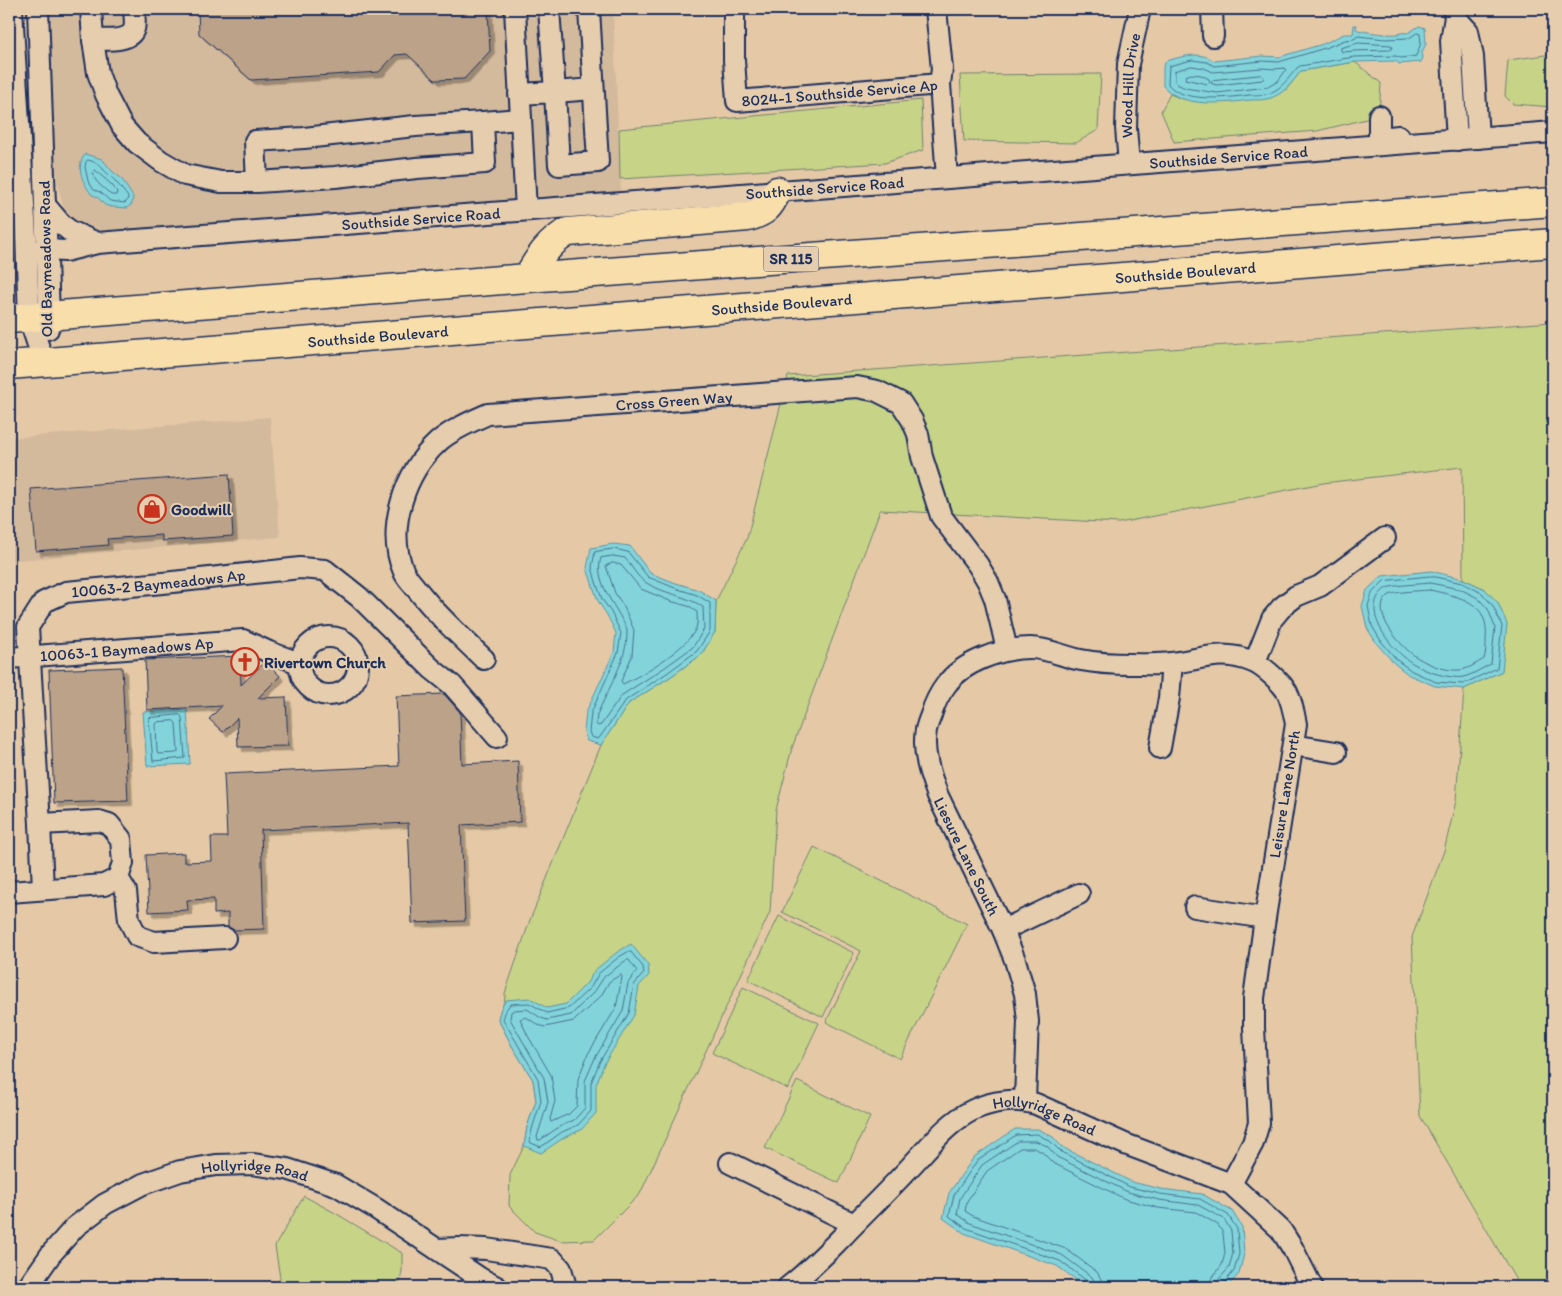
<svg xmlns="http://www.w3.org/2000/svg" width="1562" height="1296" viewBox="0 0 1562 1296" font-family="Itim,sans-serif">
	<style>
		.built { fill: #d4ba9c }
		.green { fill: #c7d387; stroke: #718172 }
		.water { fill: #83d4da; stroke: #5992a8 }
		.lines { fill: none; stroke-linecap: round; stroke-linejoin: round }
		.shore { stroke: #457190; stroke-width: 1 }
		.building { fill: #bba289; stroke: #1b2f5e; filter: url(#shadow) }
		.minor-casing { stroke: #1b2f5e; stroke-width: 24 }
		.highway-casing { stroke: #1b2f5e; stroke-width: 31 }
		.minor { stroke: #e6cdae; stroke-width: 20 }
		.highway { stroke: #f8deab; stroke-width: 28 }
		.labels { text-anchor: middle; stroke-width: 4; stroke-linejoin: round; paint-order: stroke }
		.shield { fill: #e6cdae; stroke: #585e76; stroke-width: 1 }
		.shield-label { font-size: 15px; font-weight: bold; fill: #1b2f5e }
		.street-label { font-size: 16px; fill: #1b2f5e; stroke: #e6cdae }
		.poi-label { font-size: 16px; font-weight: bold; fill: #1b2f5e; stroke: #e6cdae; text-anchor: start }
	</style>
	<defs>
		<filter id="shadow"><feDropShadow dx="4.5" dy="4.5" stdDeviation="0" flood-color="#0004"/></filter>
	</defs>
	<rect width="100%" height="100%" fill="#e5c9a6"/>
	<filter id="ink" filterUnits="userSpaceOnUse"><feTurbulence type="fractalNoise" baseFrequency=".02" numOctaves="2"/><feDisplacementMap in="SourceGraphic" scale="10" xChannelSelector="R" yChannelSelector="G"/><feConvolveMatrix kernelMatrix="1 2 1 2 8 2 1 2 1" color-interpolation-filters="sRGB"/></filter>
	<g filter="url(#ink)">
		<g class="built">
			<path d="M 48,9 L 613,9 L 621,194 L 111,233 L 91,232 L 77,227 L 65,215 L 57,182 Z"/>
			<path d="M 270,417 L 280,537 L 9,561 L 9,438 Z"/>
		</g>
		<g class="green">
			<path d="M 1553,54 L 1553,107 L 1513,104 L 1505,96 L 1508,60 Z"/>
			<path d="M 1355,62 L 1381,83 L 1379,116 L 1317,131 L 1174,142 L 1161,111 L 1170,94 L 1182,99 L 1286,90 L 1301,71 Z"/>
			<path d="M 1101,74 L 1098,130 L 1076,143 L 964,141 L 960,75 Z"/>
			<path d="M 921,100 L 923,150 L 885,163 L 620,179 L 619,129 Z"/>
			<path d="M 1553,322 L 1553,917 L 1548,981 L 1553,999 L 1553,1287 L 1520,1287 L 1420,1116 L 1412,937 L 1444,851 L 1456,801 L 1464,689 L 1502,671 L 1485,589 L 1463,579 L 1462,467 L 1323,483 L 1119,523 L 880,510 L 792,748 L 776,810 L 770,912 L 640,1194 L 594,1240 L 561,1241 L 535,1232 L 509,1206 L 510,1175 L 524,1146 L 527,1127 L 536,1101 L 533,1080 L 512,1046 L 498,1019 C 500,1010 506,1001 505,993 L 530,920 L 601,745 L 629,703 L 670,677 L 701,655 L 715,632 L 716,601 L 747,538 L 788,376 Z"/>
			<path d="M 814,847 L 967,924 L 900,1059 L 826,1022 L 861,951 L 782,912 Z"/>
			<path d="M 779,916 L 854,953 L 823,1017 L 748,980 Z"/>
			<path d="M 743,987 L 819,1023 L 788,1089 L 712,1053 Z"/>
			<path d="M 797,1081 L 870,1117 L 839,1183 L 765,1148 Z"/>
			<path d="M 304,1196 L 337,1214 L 402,1253 L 402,1271 L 399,1287 L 275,1287 L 280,1278 L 275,1246 Z"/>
		</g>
		<g class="water">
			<path d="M 1354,25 L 1357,25 L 1356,29 C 1361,32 1389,35 1397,34 C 1402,33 1403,32 1408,33 L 1419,26 L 1425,28 L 1426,44 L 1422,52 L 1423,58 L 1421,62 L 1399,64 L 1396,61 L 1355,62 L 1301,71 C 1293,81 1286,92 1273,97 C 1267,100 1258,100 1251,100 C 1224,103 1183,109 1163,86 L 1163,67 L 1166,61 C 1181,57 1200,50 1214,61 L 1262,56 L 1279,57 L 1323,44 L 1344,34 L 1353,34 Z"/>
			<path d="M 85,154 L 102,159 L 112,171 L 121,178 L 133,197 L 132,204 L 127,208 C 120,207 111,208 105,205 C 100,201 99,196 92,195 C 83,183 75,168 85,154 Z"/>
			<path d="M 613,544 L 630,546 L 650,573 L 676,583 L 699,590 L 716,601 L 715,632 L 701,655 L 670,677 L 629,703 L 601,745 L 587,741 L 584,732 L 586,712 L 614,652 L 616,633 L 607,615 L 598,601 L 587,568 L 591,548 Z"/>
			<path d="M 1431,571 L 1463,579 L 1485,589 L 1498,603 L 1507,624 L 1502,671 L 1464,689 L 1435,686 L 1409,675 L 1395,664 L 1377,644 L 1367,628 L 1362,606 L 1367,590 L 1382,576 Z"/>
			<path d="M 187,709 L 190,764 L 147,766 L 143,712 Z"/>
			<path d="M 631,944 L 648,965 L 649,975 L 639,986 L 634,1015 L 604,1064 L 596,1085 L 596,1113 L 581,1130 L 565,1137 L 541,1153 L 524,1146 L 527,1127 L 536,1101 L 533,1080 L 512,1046 L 498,1019 L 501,1008 L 506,1000 L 530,998 L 547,1008 L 566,1004 L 587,983 L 595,970 L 616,953 Z"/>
			<path d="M 1015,1129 L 1038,1129 L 1053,1137 L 1062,1147 L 1132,1182 L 1161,1189 L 1202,1194 L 1232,1211 L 1242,1227 L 1244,1254 L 1239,1274 L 1227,1287 L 1086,1287 L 1057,1266 L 964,1233 L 943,1218 L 949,1193 L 974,1157 Z"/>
		</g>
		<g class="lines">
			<g class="shore">
				<path d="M 1417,33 L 1420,34 L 1421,43 L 1416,56 L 1401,58 L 1396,56 L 1354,57 L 1300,66 L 1297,68 C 1289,77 1283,87 1272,92 C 1266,95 1256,95 1249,95 C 1228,98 1182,103 1168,84 L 1169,66 L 1192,60 L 1207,62 L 1214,66 L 1262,61 L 1279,62 L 1325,48 L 1345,40 L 1354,39 L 1358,36 L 1385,39 L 1409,38 Z"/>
				<path d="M 1359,43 L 1391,45 L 1393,48 L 1390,50 L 1354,51 L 1343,52 L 1341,51 L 1341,48 Z"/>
				<path d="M 1192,66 L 1204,68 L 1213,72 L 1262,68 L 1275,69 L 1284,68 L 1286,70 L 1278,81 L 1268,87 L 1217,93 L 1185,88 L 1177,84 L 1175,81 L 1175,71 Z"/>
				<path d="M 1192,74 L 1201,75 L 1209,79 L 1210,82 L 1207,84 L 1185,79 L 1186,76 Z"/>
				<path d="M 1261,75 L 1264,78 L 1262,80 L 1217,85 L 1213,84 L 1211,83 L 1213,80 Z"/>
				<path d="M 88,160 C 102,164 99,166 108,174 C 117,182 121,188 128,197 L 127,201 L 125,203 L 110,201 L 100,192 L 94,190 L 88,181 L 85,167 L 86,162 Z"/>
				<path d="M 95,170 L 112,185 L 117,192 L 116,195 L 111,195 C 104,187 95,184 93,173 Z"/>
				<path d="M 613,549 L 628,552 L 648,577 L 675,588 L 697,595 L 710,603 L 710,631 L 697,651 L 667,673 L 626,700 L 600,737 L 598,739 L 591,737 L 589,732 L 591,713 L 618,653 L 621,633 L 611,612 L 602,599 L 596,582 L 592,567 L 595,552 Z"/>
				<path d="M 613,556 L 625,558 C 631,565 637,577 645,582 C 663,594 686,595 703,607 L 704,629 L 693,647 L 664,668 L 622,695 L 601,725 L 598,726 L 596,724 L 597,715 C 607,691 628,658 627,632 C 627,627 623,622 621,618 C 612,601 594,579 601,558 Z"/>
				<path d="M 613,563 L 621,565 L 641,589 L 670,601 L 691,607 L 697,612 C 697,617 698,623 696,628 C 689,647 642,675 623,684 L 621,681 L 632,656 L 634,630 L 624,607 L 615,593 L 606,566 Z"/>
				<path d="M 1431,576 L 1462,583 L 1482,593 L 1493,606 L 1502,626 L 1497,668 L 1463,684 L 1436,682 L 1412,671 L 1398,661 L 1381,641 L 1372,626 L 1368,606 L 1372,593 L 1384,581 Z"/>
				<path d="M 1430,583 L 1460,589 L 1478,598 L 1488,609 L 1495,627 L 1491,664 C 1482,668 1473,675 1463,677 C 1460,678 1455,677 1452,677 C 1439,675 1427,672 1416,665 C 1394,654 1357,610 1385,589 C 1390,585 1422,584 1430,583 Z"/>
				<path d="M 1430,590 C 1460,597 1490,601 1486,640 C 1486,646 1486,653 1484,659 C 1477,663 1467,670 1459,670 C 1445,671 1430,665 1418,658 C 1404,650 1368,612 1388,596 C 1394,591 1421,591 1430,590 Z"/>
				<path d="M 180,715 L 182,717 L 185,758 L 153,761 L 149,718 Z"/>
				<path d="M 174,721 L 176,723 L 178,752 L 176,753 L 159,754 L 157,752 L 156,724 L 158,722 Z"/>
				<path d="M 628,952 L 631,952 L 643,967 L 644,973 L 634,985 L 629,1013 L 600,1061 L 591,1083 L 591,1111 L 578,1125 L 562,1132 L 541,1147 L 531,1143 L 530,1141 L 532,1129 L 541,1101 L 538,1079 L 503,1019 L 506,1010 L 510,1004 L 529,1003 L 547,1013 L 569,1008 L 591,987 L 599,973 L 619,957 Z"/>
				<path d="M 627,960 L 629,960 L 637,971 L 628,983 L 623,1011 L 595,1058 L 585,1081 L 585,1108 L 574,1120 L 559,1127 L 540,1140 L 538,1140 L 537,1137 L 548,1102 L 544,1078 L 510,1019 L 511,1012 L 514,1010 L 527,1009 L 541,1018 L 547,1020 L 571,1015 L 595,991 L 604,977 Z"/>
				<path d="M 621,975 L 622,977 L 616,1008 L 588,1054 L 578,1079 L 577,1106 L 569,1114 L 551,1122 L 550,1119 L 555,1101 L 551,1075 L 528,1036 L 520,1019 L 526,1017 L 538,1025 L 545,1027 L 574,1021 L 601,996 L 609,982 Z"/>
				<path d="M 1089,1287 L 1087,1281 L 1060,1261 L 966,1228 L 949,1216 L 954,1195 L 977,1161 L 1016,1135 L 1037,1134 L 1050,1141 L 1060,1151 L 1130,1187 L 1160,1194 L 1200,1199 L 1228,1215 L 1237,1229 L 1239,1254 L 1234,1271 L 1224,1283 L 1223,1287"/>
				<path d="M 1095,1287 L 1094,1281 L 1092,1277 L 1062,1255 L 970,1223 L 957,1214 L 960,1198 L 982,1165 L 1018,1141 L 1036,1141 L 1047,1146 L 1057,1157 L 1128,1192 L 1159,1200 L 1198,1205 L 1224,1219 L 1231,1231 L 1233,1253 L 1229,1268 L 1219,1279 L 1217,1287"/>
				<path d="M 1103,1287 L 1101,1279 L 1097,1272 L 1066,1249 L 973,1216 L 965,1211 L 967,1201 L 987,1171 L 1020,1148 L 1034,1148 L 1042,1152 L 1053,1163 L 1125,1199 L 1158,1208 L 1196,1212 L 1218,1225 L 1223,1233 L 1225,1253 L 1222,1265 L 1211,1279 L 1210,1287"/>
			</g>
		</g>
		<g class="building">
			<path d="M 198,9 L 488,9 L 490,51 L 464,79 L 435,80 L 407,54 L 395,55 L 379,72 L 251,80 L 199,34 Z"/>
			<path d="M 229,474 L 233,536 L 162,541 L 162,535 L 107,539 L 108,545 L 36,551 L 31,489 Z"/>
			<path d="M 240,656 L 241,685 L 264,663 L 268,664 L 280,676 L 258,698 L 286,697 L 288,746 L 238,747 L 237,718 L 223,732 L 209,719 L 222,706 L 147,710 L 145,660 Z"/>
			<path d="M 122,667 L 128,801 L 54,803 L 49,670 Z"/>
			<path d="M 444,694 L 460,712 L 462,764 L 518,761 L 520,822 L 461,825 L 465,921 L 412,923 L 408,823 L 261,830 L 264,929 L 234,930 L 228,927 L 228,913 L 214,914 L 214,899 L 187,900 L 188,910 L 149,912 L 146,855 L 184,853 L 184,862 L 212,861 L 211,837 L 227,837 L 224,774 L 399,766 L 396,696 Z"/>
		</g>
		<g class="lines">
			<defs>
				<g id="minor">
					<path d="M 12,9 L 26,237 L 29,318 L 44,363"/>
					<path d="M 38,9 L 49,316 L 48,329"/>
					<path d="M 91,9 L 93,40 C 104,39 129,43 134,29 C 136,23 134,15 134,9"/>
					<path d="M 515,9 L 526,210"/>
					<path d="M 549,9 L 555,92 L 593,89"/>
					<path id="s1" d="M 734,9 L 734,60 L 737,101 L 940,84 L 947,178"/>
					<path d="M 936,9 L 942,69 L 940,84"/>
					<path d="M 1212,9 L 1213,36"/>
					<path d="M 1453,9 L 1455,17 L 1451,41 L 1457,140"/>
					<path d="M 1455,17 L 1468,31 L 1473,57 L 1478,138"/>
					<path d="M 93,40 L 98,73 L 106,95 L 122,126 L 137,143 L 161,161 L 185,175 L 221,182 L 257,182 L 335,177 L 417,168 L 485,163 L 483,122 L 521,119"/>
					<path d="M 519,94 L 555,92 L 559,165 L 598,162 L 589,9"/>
					<path d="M 1379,116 L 1379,138 L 1399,136"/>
					<path id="s2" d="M 1129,164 L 1126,128 L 1128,64 L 1140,9"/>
					<path d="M 257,182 L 255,141 L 304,138 L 415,126 L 483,122"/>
					<path d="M 45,205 L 61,224 L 70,231 L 97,243"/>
					<path id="s3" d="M 27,252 L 47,250 L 65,251 L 97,243 L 1553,132"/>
					<circle cx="329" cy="666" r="29"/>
					<path id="s4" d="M 9,658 L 243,640 L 269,652 L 299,663"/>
					<path id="s5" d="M 484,659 C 460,636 435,613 415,587 C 411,582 406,577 404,572 C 385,529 405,472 438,442 C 451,430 472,421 488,414 L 857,387 L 877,391 L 901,403 L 912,420 L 918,434 L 922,457 L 941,516 L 978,565 L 988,582 L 995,599 L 1007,650"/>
					<path d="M 1255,662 L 1272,619 L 1282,607 L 1296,596 L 1320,586 L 1385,538"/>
					<path d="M 1293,745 L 1336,752"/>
					<path d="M 1160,748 L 1169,698 L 1172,663"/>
					<path d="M 40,824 L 99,821 L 109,824 L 121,839 L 123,863 L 118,878"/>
					<path id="s6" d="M 43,889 L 40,824 L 28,627 L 44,602 L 66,592 L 173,582 L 300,568 L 325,570 L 359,597 L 432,669 L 452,685 L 497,737"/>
					<path d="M 9,892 L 104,885 L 118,878 L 126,891 L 129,920 L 137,936 L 154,942 L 225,938"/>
					<path d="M 1195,907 L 1265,918"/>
					<path d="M 1003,930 L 1079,894"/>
					<path d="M 1025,1100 L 1028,1021 L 1025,994 L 1015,960 L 1003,930 L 938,796 C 930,775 922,752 926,730 C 927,725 929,720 931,715 C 934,705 939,694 946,685 C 962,662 1002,648 1030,648 C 1048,648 1064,657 1081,660 C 1097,663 1114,664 1130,664 C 1144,664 1158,665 1172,663 C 1203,659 1222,649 1253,662 C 1263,666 1282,683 1287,692 C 1292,702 1294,713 1296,724 L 1265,918 L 1254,998 L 1254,1028 L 1259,1123 L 1253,1143 L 1231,1184"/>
					<path d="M 730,1163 L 854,1224"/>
					<path d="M 437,1249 L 459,1248 L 486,1249 L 552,1259 L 561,1269 L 566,1287"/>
					<path id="s7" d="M 28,1287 L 51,1254 L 75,1227 L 105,1204 L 143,1184 L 180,1171 L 216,1165 L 252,1164 L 287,1169 L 336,1185 L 375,1208 L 480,1278 L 497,1287"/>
					<path id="s8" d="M 788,1287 C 808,1272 826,1253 844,1235 C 866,1212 889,1190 911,1166 C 930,1146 948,1122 973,1110 C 992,1101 1016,1098 1036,1104 L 1125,1144 L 1231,1184 L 1281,1230 L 1293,1249 L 1312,1287"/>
				</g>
				<g id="highway">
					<path d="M 527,278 C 538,260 548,242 568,232 L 748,217 C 765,212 770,207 777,191"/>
					<path d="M 9,319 L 527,278 L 1553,202"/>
					<path id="s9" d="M 9,365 L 1553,243"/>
				</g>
			</defs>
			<use href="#minor" class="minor-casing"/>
			<use href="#highway" class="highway-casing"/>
			<use href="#minor" class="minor"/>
			<use href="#highway" class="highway"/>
		</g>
	</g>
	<defs>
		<symbol id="shop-ring" viewBox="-11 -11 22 22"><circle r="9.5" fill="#e6cdae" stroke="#c8321e" stroke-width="1.5"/><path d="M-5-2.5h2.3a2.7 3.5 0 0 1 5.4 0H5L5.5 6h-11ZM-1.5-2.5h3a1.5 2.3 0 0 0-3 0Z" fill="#c8321e"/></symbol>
		<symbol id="church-ring" viewBox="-11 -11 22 22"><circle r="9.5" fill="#e6cdae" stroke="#c8321e" stroke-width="1.5"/><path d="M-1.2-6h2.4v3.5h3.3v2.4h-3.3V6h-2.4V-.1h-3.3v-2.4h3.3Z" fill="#c8321e"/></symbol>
	</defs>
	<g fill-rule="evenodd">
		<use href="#shop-ring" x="136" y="493" width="32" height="32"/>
		<use href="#church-ring" x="229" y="646" width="32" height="32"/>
	</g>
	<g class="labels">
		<rect class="shield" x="763.5" y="246.5" width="55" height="25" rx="4"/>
		<g class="shield-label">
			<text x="791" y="264">SR 115</text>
		</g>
		<g class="street-label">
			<text dy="6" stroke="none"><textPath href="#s2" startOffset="79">Wood Hill Drive</textPath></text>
			<text dy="6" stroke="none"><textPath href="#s1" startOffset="195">8024-1 Southside Service Ap</textPath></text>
			<text dy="6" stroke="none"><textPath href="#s3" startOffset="1206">Southside Service Road</textPath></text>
			<text dy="6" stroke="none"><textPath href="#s3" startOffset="801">Southside Service Road</textPath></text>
			<text dy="6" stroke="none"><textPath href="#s3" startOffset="396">Southside Service Road</textPath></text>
			<text transform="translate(45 259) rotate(-91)" y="6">Old Baymeadows Road</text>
			<text dy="6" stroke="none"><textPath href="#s9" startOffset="1180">Southside Boulevard</textPath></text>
			<text dy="6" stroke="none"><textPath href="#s9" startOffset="775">Southside Boulevard</textPath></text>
			<text dy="6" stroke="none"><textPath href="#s9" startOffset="370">Southside Boulevard</textPath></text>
			<text dy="6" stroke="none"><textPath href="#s5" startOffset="505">Cross Green Way</textPath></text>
			<text dy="6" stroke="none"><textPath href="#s6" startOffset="409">10063-2 Baymeadows Ap</textPath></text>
			<text dy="6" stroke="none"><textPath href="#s4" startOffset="118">10063-1 Baymeadows Ap</textPath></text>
			<text transform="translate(1284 794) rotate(-81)" y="6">Leisure Lane North</text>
			<text transform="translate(967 856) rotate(64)" y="6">Liesure Lane South</text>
			<text dy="6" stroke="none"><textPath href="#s8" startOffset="332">Hollyridge Road</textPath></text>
			<text dy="6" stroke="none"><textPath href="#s7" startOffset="272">Hollyridge Road</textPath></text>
		</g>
		<g class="poi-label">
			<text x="171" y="515">Goodwill</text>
			<text x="264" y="668">Rivertown Church</text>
		</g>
	</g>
	<rect width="1562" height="1296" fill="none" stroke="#e6cdae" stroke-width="30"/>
	<rect x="15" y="15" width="1532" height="1266" fill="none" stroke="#1b2f5e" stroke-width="2" filter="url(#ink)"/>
</svg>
